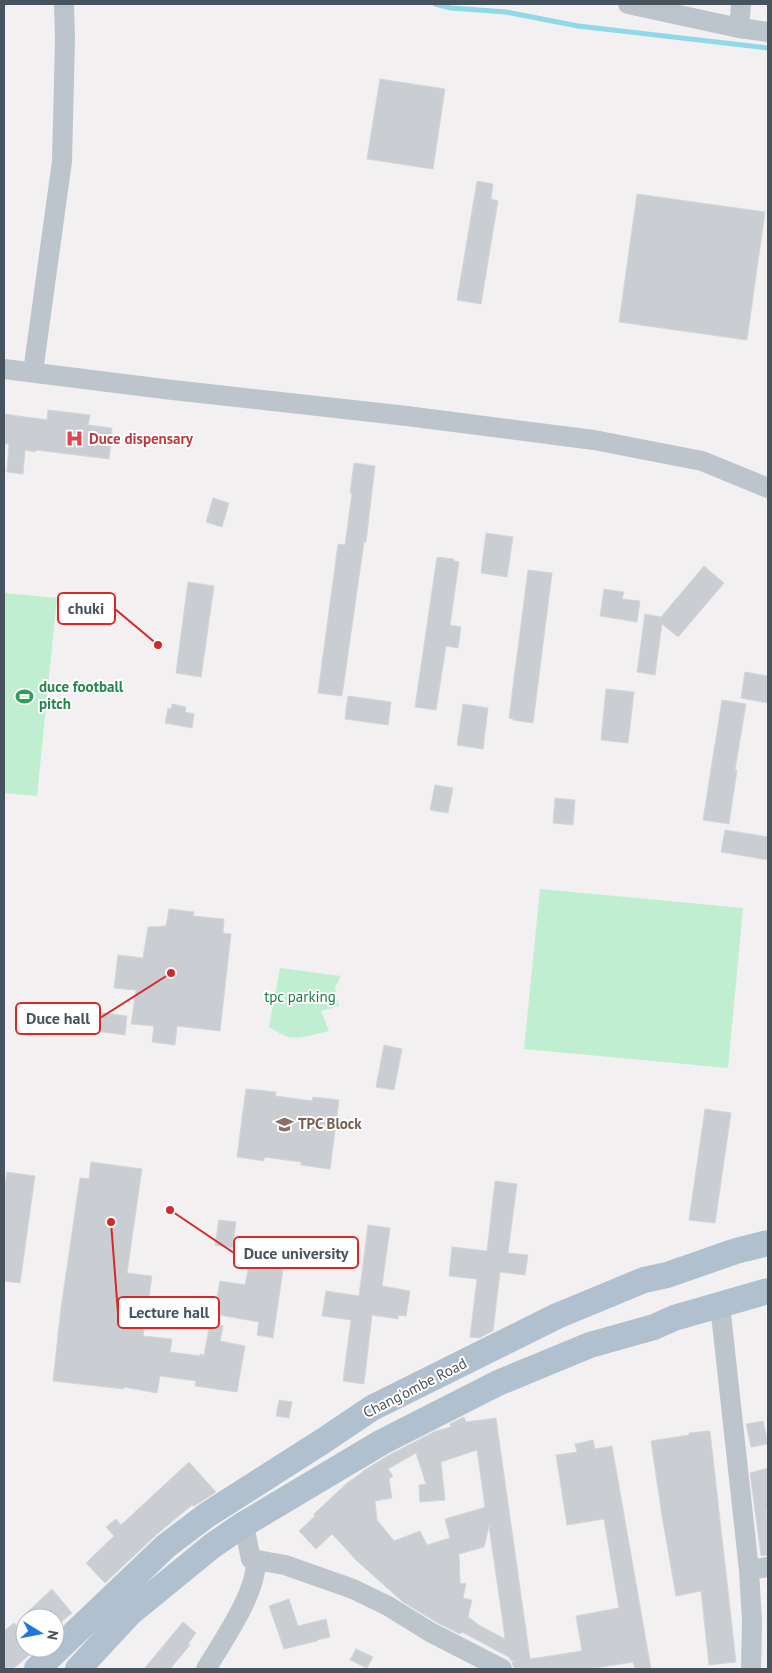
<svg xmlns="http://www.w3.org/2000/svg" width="772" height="1673" viewBox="0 0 772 1673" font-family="'PT Sans',sans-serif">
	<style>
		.green { fill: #c0eed1 }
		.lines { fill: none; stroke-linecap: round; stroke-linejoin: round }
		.stream { stroke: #8fd9e9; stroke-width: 5 }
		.building { fill: #cacdd2; stroke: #d4d6db; fill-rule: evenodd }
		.minor { stroke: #bcc5cc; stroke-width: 20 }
		.major { stroke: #b1c0ce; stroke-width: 26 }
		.labels { text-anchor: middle; stroke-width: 4; stroke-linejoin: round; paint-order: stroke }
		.health-label { font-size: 15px; font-weight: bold; fill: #be3a42; stroke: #fff; text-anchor: start }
		.leisure-label { font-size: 15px; font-weight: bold; fill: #27864d; stroke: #fff; text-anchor: start }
		.park-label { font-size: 15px; fill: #1a7d49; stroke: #fff }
		.education-label { font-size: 15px; font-weight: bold; fill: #785e54; stroke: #fff; text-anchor: start }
		.street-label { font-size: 15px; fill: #48545d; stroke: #fff }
		.leader { fill: none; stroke: #d62828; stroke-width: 2 }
		.callout-dot { fill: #d62828; stroke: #fff; stroke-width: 2 }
		.callout { fill: #fff; stroke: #d62828; stroke-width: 2 }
		.callout-label { font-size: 16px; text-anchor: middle; font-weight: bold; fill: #48545d }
	</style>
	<rect width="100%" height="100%" fill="#f2f0f0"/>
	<g class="green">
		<path d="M 4,593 L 57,598 L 37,796 L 4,793 Z"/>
		<path d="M 540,889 L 743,908 L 728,1068 L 524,1049 Z"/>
		<path d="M 280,968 L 341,976 L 335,988 L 339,1006 L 321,1011 L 329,1031 C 317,1033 298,1041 286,1036 C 280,1034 275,1030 269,1027 Z"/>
	</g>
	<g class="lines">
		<path class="stream" d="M 435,4 L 451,8 L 506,12 L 578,26 L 768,48"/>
	</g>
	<g class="building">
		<path d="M 380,79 L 445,89 L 433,169 L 367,159 Z"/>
		<path d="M 477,181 L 493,184 L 491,199 L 498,201 L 481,304 L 457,300 Z"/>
		<path d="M 637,194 L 765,212 L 747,340 L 619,322 Z"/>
		<path d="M 48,410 L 90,415 L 88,425 L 112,428 L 109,459 L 36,450 L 35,452 L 25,450 L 23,474 L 7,472 L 9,444 L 4,443 L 4,414 L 47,420 Z"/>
		<path d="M 354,463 L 375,466 L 366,542 L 364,542 L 342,696 L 318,693 L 338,544 L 345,545 L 352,493 L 350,493 Z"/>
		<path d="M 213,498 L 229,503 L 222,527 L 206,522 Z"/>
		<path d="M 486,533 L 513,537 L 507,577 L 481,573 Z"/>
		<path d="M 437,557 L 454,559 L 454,561 L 459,562 L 450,625 L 461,627 L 458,648 L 446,646 L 436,710 L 415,707 Z"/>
		<path d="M 704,566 L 724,583 L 678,637 L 662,624 L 655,675 L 637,672 L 645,614 L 661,617 Z"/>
		<path d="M 528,570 L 552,573 L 533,723 L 513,720 L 513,719 L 509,718 Z"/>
		<path d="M 188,582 L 214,586 L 201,677 L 176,673 Z"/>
		<path d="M 604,589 L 624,592 L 622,599 L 640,601 L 637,622 L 600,616 Z"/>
		<path d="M 745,672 L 768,676 L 768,703 L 741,698 Z"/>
		<path d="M 606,689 L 634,692 L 628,743 L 601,740 Z"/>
		<path d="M 348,696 L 391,702 L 388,725 L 345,719 Z"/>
		<path d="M 722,700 L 746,704 L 735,770 L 737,770 L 729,824 L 703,820 Z"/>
		<path d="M 172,704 L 186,707 L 185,712 L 194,714 L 192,728 L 165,723 L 168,708 L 171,709 Z"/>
		<path d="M 463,704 L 488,708 L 483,749 L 457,745 Z"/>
		<path d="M 435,785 L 453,788 L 448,813 L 430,810 Z"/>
		<path d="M 555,798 L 575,800 L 573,825 L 553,823 Z"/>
		<path d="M 725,830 L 768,837 L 768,860 L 721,852 Z"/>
		<path d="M 169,909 L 194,912 L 193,916 L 224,919 L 223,933 L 231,934 L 220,1031 L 177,1026 L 175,1045 L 152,1042 L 154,1026 L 131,1024 L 136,990 L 114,988 L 118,955 L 143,958 L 148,927 L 166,926 Z"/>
		<path d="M 98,1012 L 127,1016 L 125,1035 L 95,1031 Z"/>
		<path d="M 384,1045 L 402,1049 L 394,1090 L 376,1087 Z"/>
		<path d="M 246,1089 L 276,1092 L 275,1096 L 298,1099 L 312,1101 L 313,1097 L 339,1100 L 330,1169 L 301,1165 L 301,1162 L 264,1157 L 264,1161 L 237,1157 Z"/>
		<path d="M 705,1109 L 731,1113 L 715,1223 L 689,1220 Z"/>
		<path d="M 91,1162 L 142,1169 L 127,1273 L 152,1276 L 143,1336 L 172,1339 L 170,1352 L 200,1356 L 200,1354 L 204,1355 L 210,1323 L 223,1326 L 220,1341 L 245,1346 L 237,1392 L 195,1386 L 196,1381 L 160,1376 L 157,1393 L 124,1387 L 124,1389 L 53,1381 L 61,1308 L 80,1178 L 89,1179 Z"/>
		<path d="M 7,1172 L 35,1176 L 20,1283 L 4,1281 L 4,1193 Z"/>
		<path d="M 495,1181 L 517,1184 L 508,1253 L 528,1255 L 525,1275 L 500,1272 L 493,1331 L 479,1338 L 470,1337 L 477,1279 L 449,1276 L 452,1247 L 487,1251 Z"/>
		<path d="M 219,1220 L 236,1222 L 232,1248 L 215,1245 Z"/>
		<path d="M 368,1225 L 390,1228 L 382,1286 L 410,1291 L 406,1316 L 398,1315 L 398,1319 L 372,1315 L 364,1384 L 343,1381 L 351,1320 L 322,1316 L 326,1291 L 359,1296 Z"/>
		<path d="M 249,1265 L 283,1270 L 273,1338 L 257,1335 L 259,1322 L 214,1314 L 220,1281 L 245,1285 Z"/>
		<path d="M 279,1400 L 292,1402 L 289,1418 L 276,1416 Z"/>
		<path d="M 464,1417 L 466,1422 L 496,1418 L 530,1659 L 582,1651 L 576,1616 L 619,1608 L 604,1519 L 567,1525 L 556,1455 L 577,1452 L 575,1444 L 593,1440 L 595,1449 L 612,1446 L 651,1669 L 635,1669 L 633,1662 L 589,1669 L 514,1669 L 512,1662 L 516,1661 L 510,1660 L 509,1657 L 462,1632 L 460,1634 L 436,1622 L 403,1602 L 357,1561 L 332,1534 L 316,1549 L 299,1531 L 315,1516 L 314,1514 L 347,1483 L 363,1472 L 363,1471 L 389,1455 L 436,1431 L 451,1427 L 450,1424 ZM 477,1450 L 485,1507 L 486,1507 L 445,1519 L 450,1538 L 427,1545 L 420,1531 L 394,1541 L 377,1520 L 375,1501 L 392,1498 L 389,1479 L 393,1476 L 388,1469 L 416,1453 L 426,1484 L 419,1485 L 420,1502 L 445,1500 L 441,1462 ZM 489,1526 L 502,1616 L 505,1639 L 479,1625 L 468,1617 L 472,1600 L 463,1598 L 466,1584 L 460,1583 L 459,1554 L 484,1547 Z"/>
		<path d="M 763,1421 L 768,1444 L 751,1447 L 746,1424 Z"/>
		<path d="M 710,1431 L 736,1662 L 709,1665 L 701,1591 L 676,1596 L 662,1516 L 651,1441 L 689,1435 L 689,1433 Z"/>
		<path d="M 189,1462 L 216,1492 L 194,1506 L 192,1505 L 156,1535 L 105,1583 L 86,1563 L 114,1536 L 106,1527 L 116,1519 L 121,1525 Z"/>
		<path d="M 768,1468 L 768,1510 L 766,1510 L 768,1525 L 768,1555 L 761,1556 L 750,1473 Z"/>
		<path d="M 52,1589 L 72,1613 L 55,1627 L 55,1618 L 21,1618 Z"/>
		<path d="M 289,1599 L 298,1626 L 326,1619 L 330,1637 L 317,1640 L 317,1641 L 284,1649 L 269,1606 Z"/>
		<path d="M 183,1622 L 196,1633 L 188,1644 L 190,1645 L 170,1669 L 144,1669 Z"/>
		<path d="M 14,1623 L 25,1636 L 25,1648 L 37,1648 L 13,1669 L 4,1669 L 4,1631 Z"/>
		<path d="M 356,1649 L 373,1657 L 367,1668 L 350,1660 Z"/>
	</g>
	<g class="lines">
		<g class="minor">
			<path d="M 628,4 L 739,28 L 768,32"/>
			<path d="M 739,28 L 741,4"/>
			<path d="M 4,369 L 164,389 L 407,416 L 594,440 L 702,461 L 768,488"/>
			<path d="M 33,372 L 62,161 L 65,39 L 64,4"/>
			<path d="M 720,1305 L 749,1570 L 752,1621 L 751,1669"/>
			<path d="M 251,1559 L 285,1565 L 353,1589 L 388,1606 L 430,1632 L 502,1669"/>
			<path d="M 749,1570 L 768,1567"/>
			<path d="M 206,1669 C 223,1641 255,1595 256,1563 L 251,1559 L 246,1535 L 241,1526"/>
		</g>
		<g class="major">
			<path d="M 37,1669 L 166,1546 L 207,1515 L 323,1441 L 372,1408 L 557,1316 L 644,1280 L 667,1275 L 736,1251 L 768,1243"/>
			<path d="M 78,1669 L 130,1613 L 212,1546 L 241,1526 L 382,1442 L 498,1383 L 590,1345 L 654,1327 L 674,1318 L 768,1291"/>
		</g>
	</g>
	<defs>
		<symbol id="hospital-bare" viewBox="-9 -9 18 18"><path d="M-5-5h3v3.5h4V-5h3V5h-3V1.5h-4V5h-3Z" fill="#e0444e" stroke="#fff" stroke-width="2.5" paint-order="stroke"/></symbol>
		<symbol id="stadium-bare" viewBox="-9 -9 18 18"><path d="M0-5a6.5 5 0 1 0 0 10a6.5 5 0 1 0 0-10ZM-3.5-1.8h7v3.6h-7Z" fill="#2e9e5b" stroke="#fff" stroke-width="2.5" paint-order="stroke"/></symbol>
		<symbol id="university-bare" viewBox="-9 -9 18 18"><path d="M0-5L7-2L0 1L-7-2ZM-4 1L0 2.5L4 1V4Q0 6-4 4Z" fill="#8d6e63" stroke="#fff" stroke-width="2.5" paint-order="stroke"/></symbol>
	</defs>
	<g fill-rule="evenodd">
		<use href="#hospital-bare" x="62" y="426" width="25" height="25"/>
		<use href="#stadium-bare" x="12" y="684" width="25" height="25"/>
		<use href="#university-bare" x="272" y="1112" width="25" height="25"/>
	</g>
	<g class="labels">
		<g class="health-label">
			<text x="89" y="444">Duce dispensary</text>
		</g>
		<g class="leisure-label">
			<text x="39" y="692">duce football<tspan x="39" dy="17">pitch</tspan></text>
		</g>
		<g class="park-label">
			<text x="300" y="1002">tpc parking</text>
		</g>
		<g class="education-label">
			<text x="298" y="1129">TPC Block</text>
		</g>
		<g class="street-label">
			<text transform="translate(415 1388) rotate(-27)" y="5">Chang'ombe Road</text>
		</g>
	</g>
	<path class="leader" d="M158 645L115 609M171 973L100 1018M170 1210L234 1253M111 1222L118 1313"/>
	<g class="callout-dot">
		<circle cx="158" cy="645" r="5"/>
		<circle cx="171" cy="973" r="5"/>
		<circle cx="170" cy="1210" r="5"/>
		<circle cx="111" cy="1222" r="5"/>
	</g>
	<g class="callout">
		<rect x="58" y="593" width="57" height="31" rx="5"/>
		<rect x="16" y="1003" width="84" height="31" rx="5"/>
		<rect x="234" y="1237" width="124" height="31" rx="5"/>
		<rect x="118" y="1297" width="101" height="31" rx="5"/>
	</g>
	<g class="callout-label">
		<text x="86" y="614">chuki</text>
		<text x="58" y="1024">Duce hall</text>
		<text x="296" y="1259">Duce university</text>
		<text x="169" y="1318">Lecture hall</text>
	</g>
	<rect width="772" height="1673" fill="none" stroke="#48545d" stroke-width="10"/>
	<g transform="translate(40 1633) rotate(100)"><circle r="24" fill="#ffffff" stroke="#b6bbbe"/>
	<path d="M0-4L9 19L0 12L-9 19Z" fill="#1f76dd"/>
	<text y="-8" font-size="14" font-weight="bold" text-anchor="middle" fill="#48545d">N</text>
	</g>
</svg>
